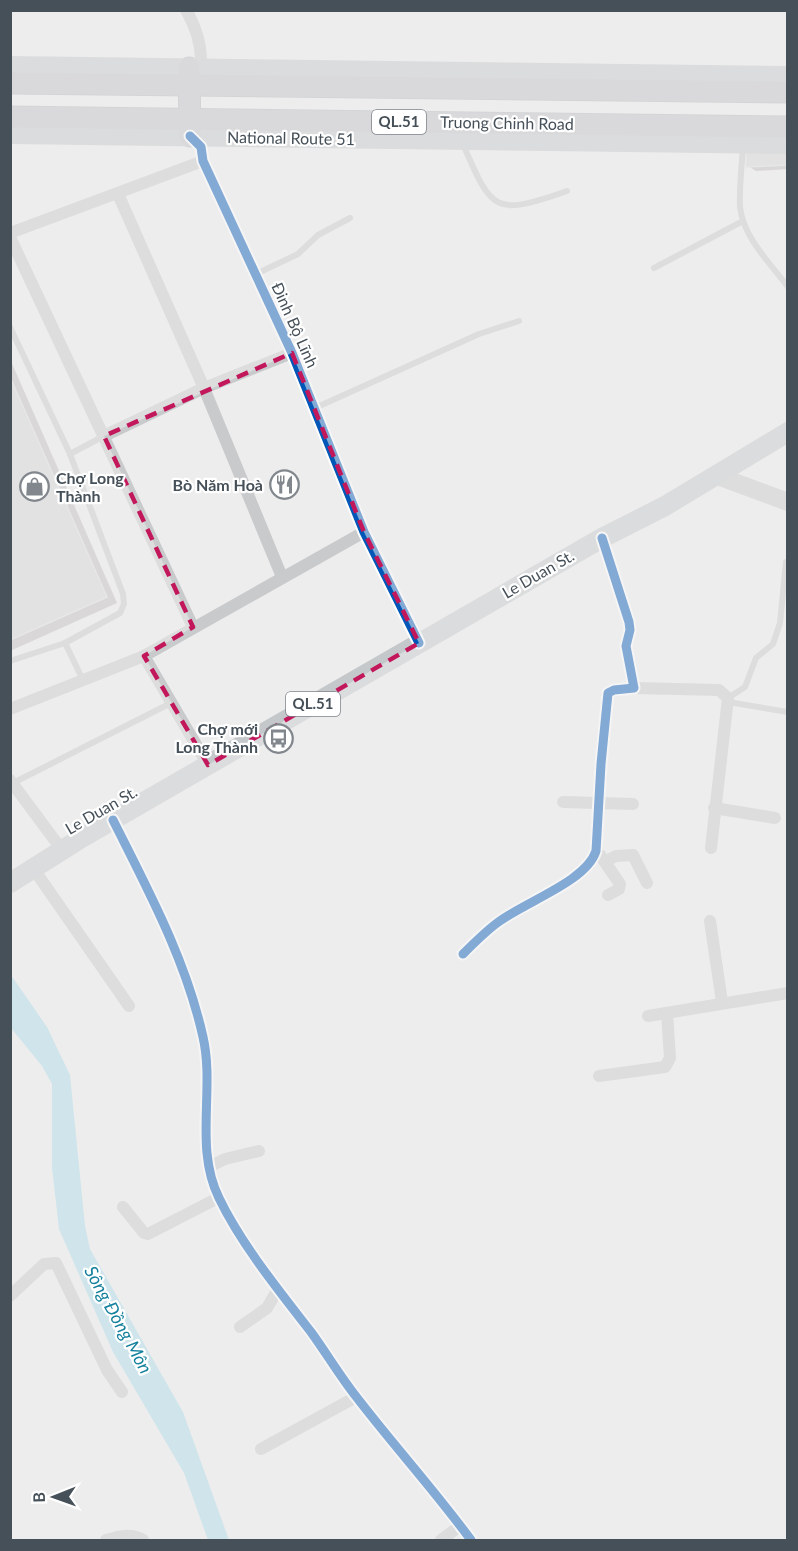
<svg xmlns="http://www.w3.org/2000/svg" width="798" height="1551" viewBox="0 0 798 1551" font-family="Lato,sans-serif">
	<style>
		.water { fill: #a9dbe8 }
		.shadow { fill: #0003 }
		.building { fill: #d4d4d6; stroke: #dfdfe0; stroke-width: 1.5 }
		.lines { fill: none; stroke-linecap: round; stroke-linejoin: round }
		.trunk-casing { stroke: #b3b7bc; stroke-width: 23 }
		.service { stroke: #c8cacc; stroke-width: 6 }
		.minor { stroke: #c8cacc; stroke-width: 12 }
		.secondary { stroke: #c9cacd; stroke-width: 18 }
		.primary { stroke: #c4c8ca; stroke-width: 20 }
		.trunk { stroke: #bec2c6; stroke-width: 21 }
		.cycleway-casing { stroke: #fff; stroke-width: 13 }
		.cycleway { stroke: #0057b8; stroke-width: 9 }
		.marked { fill: none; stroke: #c2185b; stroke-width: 4.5; stroke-dasharray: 12 8; stroke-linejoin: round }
		.labels { text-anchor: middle; stroke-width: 4.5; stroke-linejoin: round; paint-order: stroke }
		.shield { fill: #fff; stroke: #7e848b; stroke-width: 1.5 }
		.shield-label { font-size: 15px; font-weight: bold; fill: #465059 }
		.street-label { font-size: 16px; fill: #465059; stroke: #fff }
		.poi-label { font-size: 16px; font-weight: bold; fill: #465059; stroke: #fff; text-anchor: end }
		.water-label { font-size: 18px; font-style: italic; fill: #14809d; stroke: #fff }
	</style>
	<rect width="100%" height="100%" fill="#eeeded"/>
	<path class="water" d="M 11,975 L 47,1027 L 70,1075 L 85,1226 L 90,1249 L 183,1412 L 229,1540 L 208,1540 L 184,1473 L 113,1352 L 59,1229 L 52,1168 L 52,1084 L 42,1066 L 11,1028 Z"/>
	<g class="shadow">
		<path d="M 788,150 L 788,169 L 756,171 L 748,166 Z"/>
		<path d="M 10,359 L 117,603 L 10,651 Z"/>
	</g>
	<g class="building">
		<path d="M 788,148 L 788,165 L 746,167 L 746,150 Z"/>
		<path d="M 10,377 L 107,597 L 10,640 Z"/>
	</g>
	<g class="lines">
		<defs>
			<g id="trunk">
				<path d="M 189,68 L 190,136"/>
				<path d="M 10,83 L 788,92"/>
				<path d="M 10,117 L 788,127"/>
			</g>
		</defs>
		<use href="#trunk" class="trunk-casing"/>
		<g class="service">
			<path d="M 462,142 C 492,211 493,217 567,191"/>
			<path d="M 743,145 C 742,165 739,187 740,207 C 743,237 770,263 788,287"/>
			<path d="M 654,268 L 743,221"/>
			<path d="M 256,274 L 298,254 L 318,235 L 350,218"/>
			<path d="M 10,327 L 70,454 L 123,594 L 124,604 L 120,613 L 65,643 L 10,661"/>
			<path d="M 315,408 L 479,334 L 519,321"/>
			<path d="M 70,454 L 104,436"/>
			<path d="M 65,643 L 83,680"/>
			<path d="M 728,698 L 745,687 L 756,658 L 773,644 L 780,623 L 786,562"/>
			<path d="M 728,702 L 788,712"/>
			<path d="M 13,783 L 171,703"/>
		</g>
		<g class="minor">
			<path d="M 186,10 C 196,27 201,42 201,61 L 189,68"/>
			<path d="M 190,136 L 201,147 L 203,161 L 292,353 L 364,532 L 419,643"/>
			<path d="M 118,194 L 204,388 L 282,577"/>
			<path d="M 10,233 L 203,161"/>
			<path d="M 10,237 L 193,627"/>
			<path d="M 104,436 L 204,388 L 292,353"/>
			<path d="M 144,656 L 208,765"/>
			<path d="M 634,688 L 719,690 L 728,698 L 711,848"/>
			<path d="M 10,709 L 144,656 L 364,532"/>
			<path d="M 10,780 L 62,850"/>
			<path d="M 563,802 L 633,804"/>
			<path d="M 714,808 L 775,818"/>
			<path d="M 113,820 C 148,890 186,960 203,1037 C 215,1089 194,1148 219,1198 C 241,1244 280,1292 311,1332 C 327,1354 341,1378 358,1399 C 395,1447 435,1491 471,1540"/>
			<path d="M 600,855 L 620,884 L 619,889 L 608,895"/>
			<path d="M 606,861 L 616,856 L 633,855 L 647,883"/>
			<path d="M 33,868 L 129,1006"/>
			<path d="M 710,921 L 722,1002"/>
			<path d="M 463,954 C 474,943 485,932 497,923 C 524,902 586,882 596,851 L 601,764 L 608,693 L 614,690 L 634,688 L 626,646 L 630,630 L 629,622 L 602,538"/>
			<path d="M 648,1016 L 788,993"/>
			<path d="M 599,1076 L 665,1067 L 670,1058 L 667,1013"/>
			<path d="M 209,1167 L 225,1159 L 259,1151"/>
			<path d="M 123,1207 L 144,1233 L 148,1234 L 218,1198"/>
			<path d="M 10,1296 L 44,1264 L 56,1263 L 107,1370 L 122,1392"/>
			<path d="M 240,1327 L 267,1308 L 278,1289"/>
			<path d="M 261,1449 L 356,1397"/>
			<path d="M 106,1540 C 119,1536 131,1533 143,1540"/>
			<path d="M 441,1540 L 460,1526"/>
		</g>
		<path class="secondary" d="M 715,475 L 788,502"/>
		<g class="primary">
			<path d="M 10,66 L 788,76"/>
			<path d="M 10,134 L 788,144"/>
			<path d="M 10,883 L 83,837 L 602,538 L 665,506 L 788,432"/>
		</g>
		<use href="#trunk" class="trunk"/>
		<defs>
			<g id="cycleway">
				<path d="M 190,136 L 201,147 L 203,161 L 292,353 L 364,532 L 419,643"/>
				<path d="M 113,820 C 148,890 186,960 203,1037 C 215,1089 194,1148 219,1198 C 241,1244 280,1292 311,1332 C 327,1354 341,1378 358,1399 C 395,1447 435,1491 471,1540"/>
				<path d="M 463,954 C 474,943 485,932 497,923 C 524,902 586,882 596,851 L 601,764 L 608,693 L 614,690 L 634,688 L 626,646 L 630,630 L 629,622 L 602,538"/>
			</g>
		</defs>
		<use href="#cycleway" class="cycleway-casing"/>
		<use href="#cycleway" class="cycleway"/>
	</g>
	<path d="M0 0H798V1551H0ZM 292,353 L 364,532 L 419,643 L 208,765 L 144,656 L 193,627 L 104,436 Z" fill="#eeeded" fill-opacity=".55" fill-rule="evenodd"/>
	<path class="marked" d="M 292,353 L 364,532 L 419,643 L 208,765 L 144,656 L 193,627 L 104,436 Z"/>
	<defs>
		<symbol id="restaurant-ring" viewBox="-11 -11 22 22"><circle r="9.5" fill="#fff" stroke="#81878d" stroke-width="1.5"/><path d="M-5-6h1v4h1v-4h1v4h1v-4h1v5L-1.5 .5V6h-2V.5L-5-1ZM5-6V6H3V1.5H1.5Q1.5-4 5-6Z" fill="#81878d"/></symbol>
		<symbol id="shop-ring" viewBox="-11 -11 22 22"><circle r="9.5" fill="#fff" stroke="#81878d" stroke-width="1.5"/><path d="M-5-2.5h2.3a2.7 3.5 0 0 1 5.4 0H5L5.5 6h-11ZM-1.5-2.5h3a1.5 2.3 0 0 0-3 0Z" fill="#81878d"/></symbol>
		<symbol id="bus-ring" viewBox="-11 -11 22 22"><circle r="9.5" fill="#fff" stroke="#81878d" stroke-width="1.5"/><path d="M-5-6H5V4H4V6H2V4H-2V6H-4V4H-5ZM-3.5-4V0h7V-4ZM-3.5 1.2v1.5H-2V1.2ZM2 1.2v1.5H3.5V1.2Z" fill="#81878d"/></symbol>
	</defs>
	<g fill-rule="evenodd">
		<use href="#restaurant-ring" x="268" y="468" width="33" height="33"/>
		<use href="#shop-ring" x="18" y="470" width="33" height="33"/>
		<use href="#bus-ring" x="262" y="722" width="33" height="33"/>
	</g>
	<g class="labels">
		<g class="shield">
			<rect x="372" y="110" width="54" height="24" rx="4.5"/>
			<rect x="286" y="692" width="54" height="24" rx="4.5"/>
		</g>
		<g class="shield-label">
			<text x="399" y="127">QL.51</text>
			<text x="313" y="709">QL.51</text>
		</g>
		<g class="street-label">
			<text transform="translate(507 123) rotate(1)" y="6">Truong Chinh Road</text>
			<text transform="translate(291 138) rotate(1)" y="6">National Route 51</text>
			<text transform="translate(295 325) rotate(66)" y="6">Đinh Bộ Lĩnh</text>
			<text transform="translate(538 574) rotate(-30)" y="6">Le Duan St.</text>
			<text transform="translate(101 810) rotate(-30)" y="6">Le Duan St.</text>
		</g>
		<g class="poi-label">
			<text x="56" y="484" text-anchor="start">Chợ Long<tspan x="56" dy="18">Thành</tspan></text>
			<text x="263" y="491">Bò Năm Hoà</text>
			<text x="258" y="735">Chợ mới<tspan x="258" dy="18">Long Thành</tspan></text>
		</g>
		<g class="water-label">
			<text transform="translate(118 1320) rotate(61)" y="6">Sông Đồng Môn</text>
		</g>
	</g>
	<rect width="798" height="1551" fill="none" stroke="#465059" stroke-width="24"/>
	<g transform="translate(54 1497) rotate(269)" stroke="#ffffff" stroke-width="4.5" paint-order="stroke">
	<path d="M0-4.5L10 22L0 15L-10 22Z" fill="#465059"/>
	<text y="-9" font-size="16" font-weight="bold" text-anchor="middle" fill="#465059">B</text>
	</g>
</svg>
